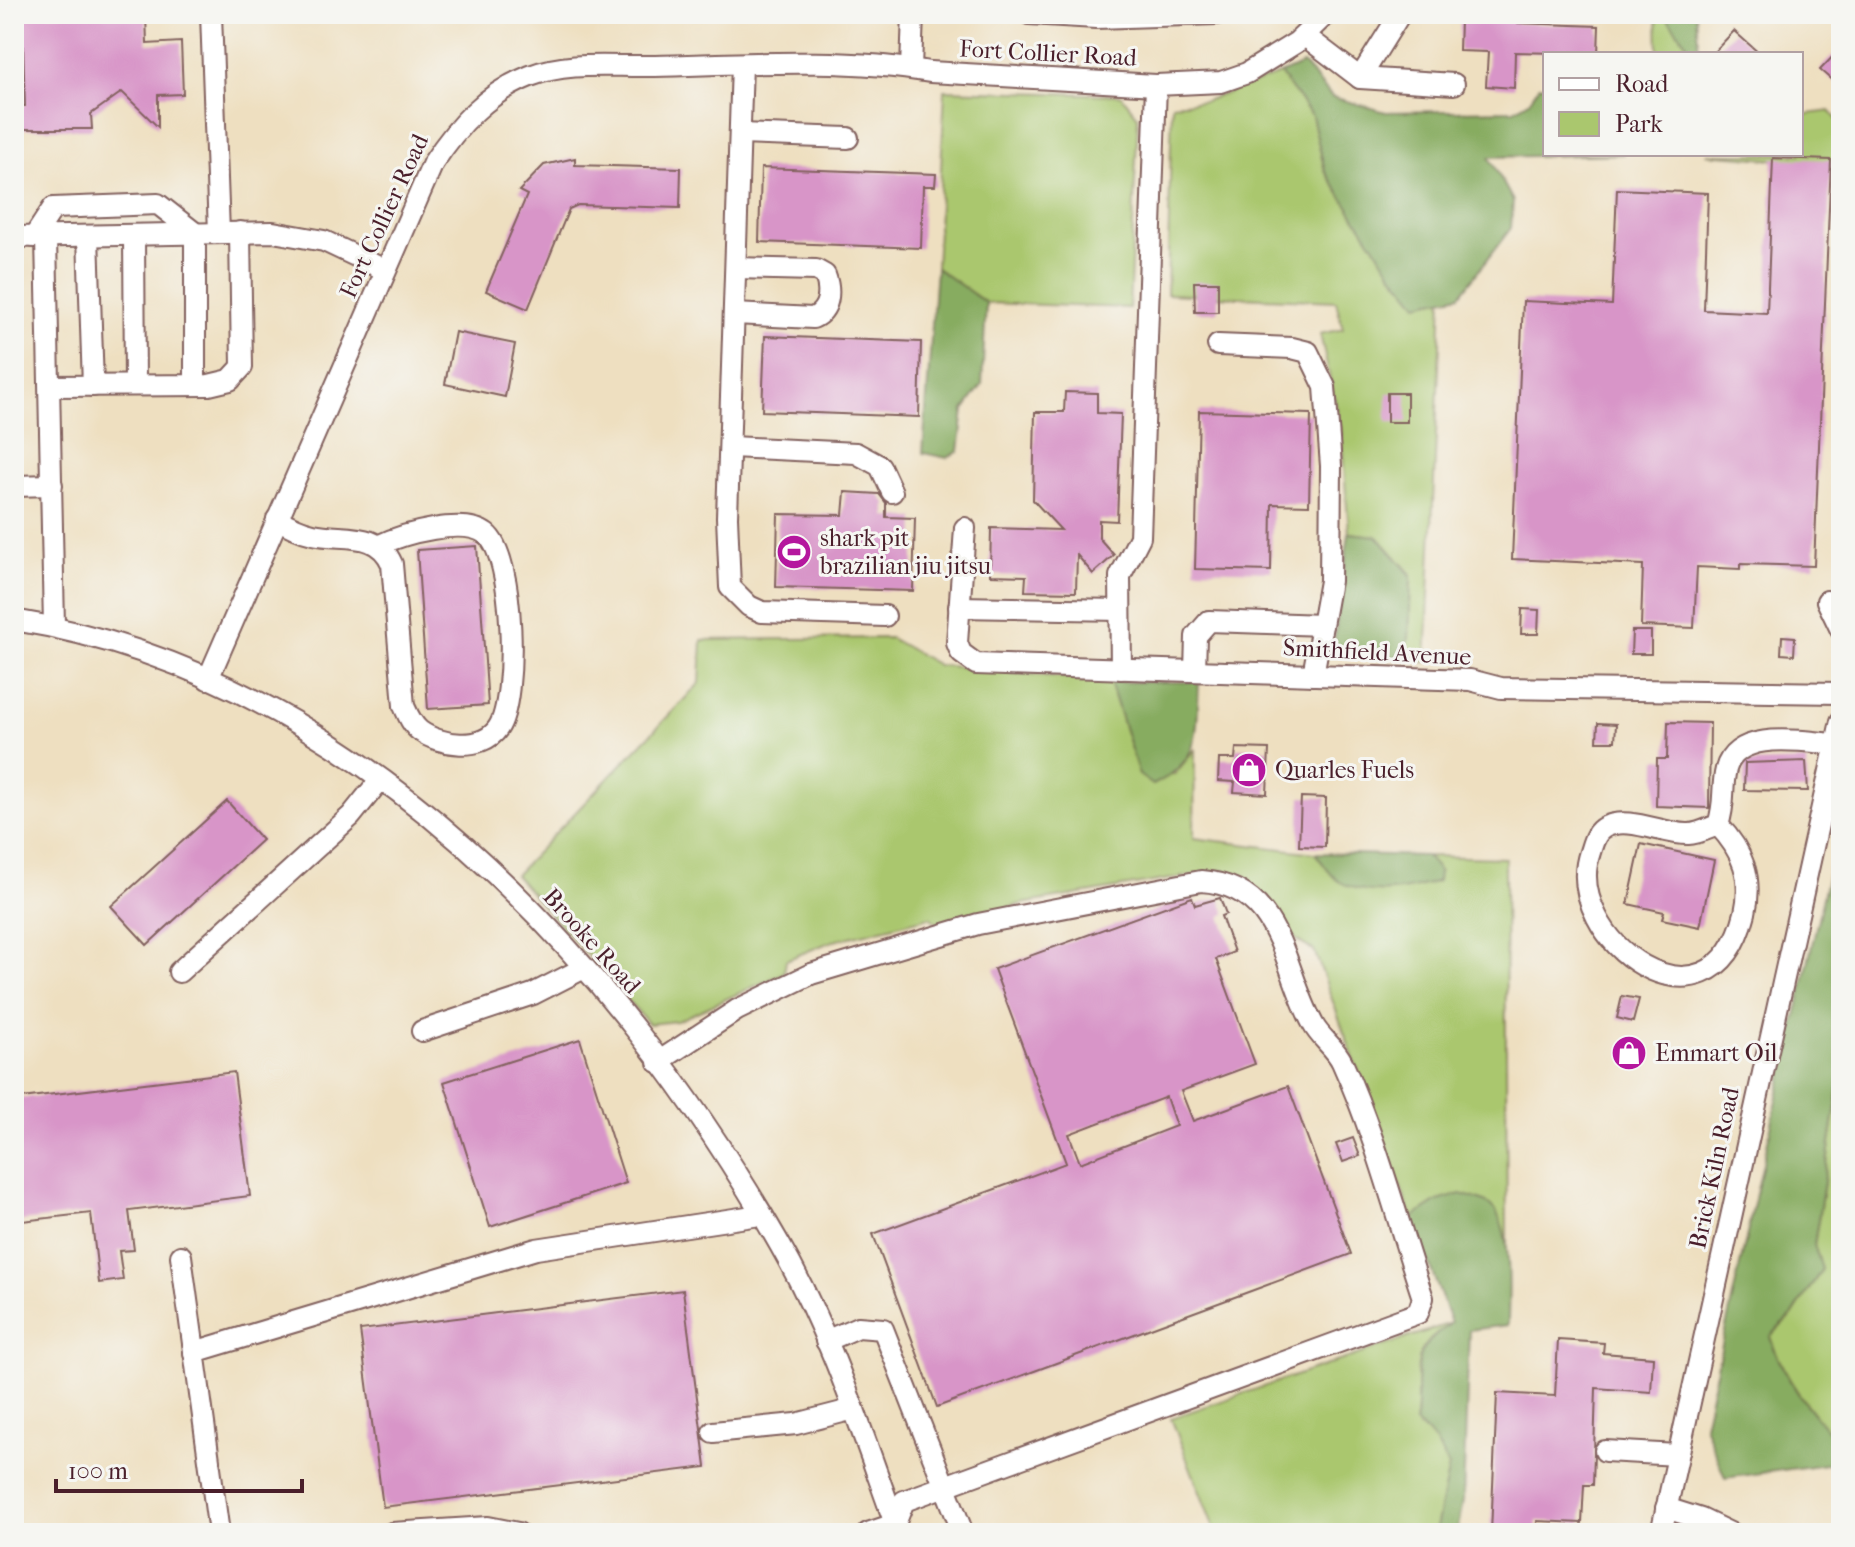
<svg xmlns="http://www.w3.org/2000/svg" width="1855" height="1547" viewBox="0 0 1855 1547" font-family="'IM FELL French Canon',serif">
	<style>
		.green { fill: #aac76e; stroke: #7a734c; stroke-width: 2 }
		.forest { fill: #87ac61; stroke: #686646; stroke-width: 2 }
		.building { fill: #d895c8; fill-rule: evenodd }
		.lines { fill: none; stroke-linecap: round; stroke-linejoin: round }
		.minor-casing { stroke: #83625f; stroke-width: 24 }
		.minor { stroke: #fff; stroke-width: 20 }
		.labels { text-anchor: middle; stroke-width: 6; stroke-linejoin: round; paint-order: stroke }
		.street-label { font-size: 24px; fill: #4a1f2b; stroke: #f6f6f2 }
		.poi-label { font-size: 24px; fill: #4a1f2b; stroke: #f6f6f2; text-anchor: start }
	</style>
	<rect width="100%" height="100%" fill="#f6f6f2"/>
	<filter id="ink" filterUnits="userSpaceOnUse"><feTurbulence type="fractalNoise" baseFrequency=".0125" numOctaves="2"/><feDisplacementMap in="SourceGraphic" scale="16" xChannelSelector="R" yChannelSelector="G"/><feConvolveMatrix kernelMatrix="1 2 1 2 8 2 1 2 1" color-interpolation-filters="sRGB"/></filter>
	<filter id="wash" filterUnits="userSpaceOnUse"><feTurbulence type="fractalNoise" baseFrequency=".006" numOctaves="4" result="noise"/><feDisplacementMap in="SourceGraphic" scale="32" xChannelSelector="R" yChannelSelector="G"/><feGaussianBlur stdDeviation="1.8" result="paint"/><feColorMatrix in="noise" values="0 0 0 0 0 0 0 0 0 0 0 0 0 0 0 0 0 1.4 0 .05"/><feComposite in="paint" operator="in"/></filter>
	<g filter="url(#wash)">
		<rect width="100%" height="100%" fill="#eedfc0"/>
		<g class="green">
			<path d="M 1657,14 L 1664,14 L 1695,54 L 1658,54 Z"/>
			<path d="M 1280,74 L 1312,116 L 1325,171 L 1418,303 L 1442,299 L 1426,662 L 1395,658 L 1409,638 L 1411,574 L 1377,536 L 1349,533 L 1341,428 L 1320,334 L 1343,329 L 1336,301 L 1167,294 L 1172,104 L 1205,101 Z"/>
			<path d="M 945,90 L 1121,95 L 1138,116 L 1129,308 L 986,303 L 936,268 Z"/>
			<path d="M 1830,111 L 1841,124 L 1841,165 L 1706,154 L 1801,154 L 1801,115 Z"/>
			<path d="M 890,638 L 938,665 L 1110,682 L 1139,775 L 1175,774 L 1195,749 L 1194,838 L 1315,853 L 1338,881 L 1439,871 L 1426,856 L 1505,858 L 1507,1249 L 1498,1217 L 1438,1201 L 1412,1218 L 1314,950 C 1276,935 1267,889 1224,870 L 1021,904 L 941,927 L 930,917 L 830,942 L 786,960 L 784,973 L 677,1021 L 649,1024 L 515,875 L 700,683 L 702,640 Z"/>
			<path d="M 1841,1074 L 1841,1446 C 1812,1414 1784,1379 1770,1337 L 1793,1314 L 1822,1269 L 1814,1245 Z"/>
			<path d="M 1451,1323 C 1443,1330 1431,1337 1425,1345 C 1411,1364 1421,1400 1415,1423 L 1435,1441 L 1449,1467 L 1435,1533 L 1216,1533 L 1171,1418 Z"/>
		</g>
		<g class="forest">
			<path d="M 1664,14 L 1696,14 L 1699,54 L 1695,54 Z"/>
			<path d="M 1303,64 L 1332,97 L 1386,112 L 1514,110 L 1529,101 L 1540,85 L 1545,86 L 1545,154 L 1624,154 L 1489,157 L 1513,201 L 1511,228 L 1460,295 L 1418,304 L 1392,273 L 1325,171 L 1312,116 L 1280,74 Z"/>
			<path d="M 936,268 L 986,303 L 982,385 L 964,410 L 959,451 L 947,458 L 923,453 Z"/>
			<path d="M 1349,533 L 1377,536 L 1411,575 L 1409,639 L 1395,658 L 1333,650 Z"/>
			<path d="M 1110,682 L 1199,682 C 1196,732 1203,760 1153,785 L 1139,775 Z"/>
			<path d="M 1841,832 L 1841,1074 L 1814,1245 L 1822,1269 L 1793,1314 L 1770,1337 C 1783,1379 1812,1414 1841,1446 L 1841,1462 L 1725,1478 L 1704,1425 L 1835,843 Z"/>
			<path d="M 1315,853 L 1426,856 L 1439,871 L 1438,881 C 1409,891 1368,898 1340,882 C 1330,876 1322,861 1315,853 Z"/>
			<path d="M 1461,1194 C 1470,1197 1485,1200 1491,1206 C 1514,1227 1508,1296 1508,1325 L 1469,1330 L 1463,1501 L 1457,1533 L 1435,1533 L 1449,1467 L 1435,1441 L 1415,1423 C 1421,1401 1411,1362 1427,1344 C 1434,1336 1443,1330 1451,1323 L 1412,1218 L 1438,1201 Z"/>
		</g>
		<g id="blocks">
			<g class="building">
				<path d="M 22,14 L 146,14 L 147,44 L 181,42 L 183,94 L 158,95 L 158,127 L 122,92 L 91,114 L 92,129 L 14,129 L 14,106 L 25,106 Z"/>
				<path d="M 1487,14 L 1517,14 L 1517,23 L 1599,26 L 1598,54 L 1515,52 L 1514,88 L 1486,86 L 1488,52 L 1459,51 L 1460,20 L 1487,21 Z"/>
				<path d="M 1734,31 L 1760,54 L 1712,54 Z"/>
				<path d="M 1841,48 L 1841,88 L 1820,70 Z"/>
				<path d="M 575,158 L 575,165 L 681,168 L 680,208 L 578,205 L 569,209 L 528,309 L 486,291 L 527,195 L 519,191 L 544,165 Z"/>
				<path d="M 1773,158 L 1831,160 L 1814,566 L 1740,564 L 1740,569 L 1697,567 L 1694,628 L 1641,626 L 1643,565 L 1512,559 L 1523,301 L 1612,305 L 1617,189 L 1708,193 L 1704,310 L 1767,313 Z"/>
				<path d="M 761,168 L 936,174 L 935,186 L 923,186 L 921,248 L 759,242 Z"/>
				<path d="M 1194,282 L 1218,282 L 1218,312 L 1195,312 Z"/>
				<path d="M 455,332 L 515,344 L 505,397 L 445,384 Z"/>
				<path d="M 765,336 L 921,342 L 919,417 L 762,411 Z"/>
				<path d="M 1065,392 L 1097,393 L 1097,413 L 1121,414 L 1117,521 L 1099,520 L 1099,538 L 1114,555 L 1093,574 L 1077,555 L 1076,592 L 1025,591 L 1026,576 L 990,575 L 991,528 L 1061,530 L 1033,500 L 1035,412 L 1064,412 Z"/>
				<rect x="1387" y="393" width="20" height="29"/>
				<path d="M 1199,411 L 1311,414 L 1309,505 L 1272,504 L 1271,571 L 1195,569 Z"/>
				<path d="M 845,492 L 879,494 L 886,503 L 886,517 L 915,518 L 913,591 L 776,587 L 778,514 L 843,515 Z"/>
				<path d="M 477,546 L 488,705 L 428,709 L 417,550 Z"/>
				<path d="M 1522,609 L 1539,610 L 1538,634 L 1521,634 Z"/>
				<path d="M 1632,631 L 1651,631 L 1651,654 L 1631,654 Z"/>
				<path d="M 1782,636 L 1795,637 L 1794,655 L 1781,654 Z"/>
				<path d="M 1668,722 L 1710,723 L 1709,808 L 1656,806 L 1657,759 L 1667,759 Z"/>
				<path d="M 1598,723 L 1616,724 L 1615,741 L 1597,741 Z"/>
				<path d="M 1236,748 L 1269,749 L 1267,794 L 1234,792 L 1235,782 L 1218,781 L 1219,759 L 1235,759 Z"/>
				<path d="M 1806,761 L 1808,791 L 1744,790 L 1745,763 Z"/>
				<path d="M 1301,797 L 1326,798 L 1325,847 L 1299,846 Z"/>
				<path d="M 227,801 L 262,840 L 147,945 L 111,906 Z"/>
				<path d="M 1641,844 L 1714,860 L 1700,927 L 1662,919 L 1664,912 L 1628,904 Z"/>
				<path d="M 1192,897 L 1195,905 L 1220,898 L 1226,914 L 1221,916 L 1234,952 L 1216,959 L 1255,1064 L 1181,1091 L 1193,1121 L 1288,1086 L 1351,1254 L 937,1407 L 873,1234 L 1066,1163 L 994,969 ZM 1166,1097 L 1176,1126 L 1080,1163 L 1069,1134 Z"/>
				<path d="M 1622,996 L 1639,999 L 1633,1022 L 1617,1018 Z"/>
				<path d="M 580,1039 L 626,1183 L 490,1227 L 444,1082 Z"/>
				<path d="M 234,1072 L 250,1196 L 129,1211 L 134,1250 L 119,1251 L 123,1280 L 99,1283 L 91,1213 L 14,1222 L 14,1099 Z"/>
				<path d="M 1353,1138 L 1360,1156 L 1343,1162 L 1336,1144 Z"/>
				<path d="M 683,1290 L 706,1467 L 383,1507 L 360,1330 Z"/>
				<path d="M 1558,1340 L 1604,1343 L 1603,1353 L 1653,1357 L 1651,1392 L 1596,1388 L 1593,1485 L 1584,1485 L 1582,1523 L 1537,1521 L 1536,1533 L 1491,1533 L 1497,1393 L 1555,1396 Z"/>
			</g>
		</g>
	</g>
	<g filter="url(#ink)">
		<use href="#blocks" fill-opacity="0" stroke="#83625f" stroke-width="2"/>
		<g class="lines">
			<defs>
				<g id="minor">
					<path d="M 211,14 L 219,233"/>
					<path d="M 1029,14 L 1096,18 L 1217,14"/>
					<path d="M 1305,36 L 1360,78 L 1400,14"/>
					<path d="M 742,64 L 727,517 L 730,587 L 749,606 L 762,612 L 885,616"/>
					<path d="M 911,68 L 913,14"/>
					<path d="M 1360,78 L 1454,84"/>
					<path d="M 741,134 L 848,138"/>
					<path d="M 134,235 L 135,385"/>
					<path d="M 88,236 L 93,386"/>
					<path d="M 14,237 L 273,232 L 324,241 L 385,270"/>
					<path d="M 34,237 L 53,208 L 158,204 L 195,233 L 195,385"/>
					<path d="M 46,237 L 54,626"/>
					<path d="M 735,314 L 813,318 C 830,310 831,291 825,275 L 816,270 L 737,268"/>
					<path d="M 1218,345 L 1292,348 L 1308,352 L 1325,387 L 1331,466 L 1330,581 L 1313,675"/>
					<path d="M 50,386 L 209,385 L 230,380 L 242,367 L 240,232"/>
					<path d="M 731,447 L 856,453 L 880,466 L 892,492"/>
					<path d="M 14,486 L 52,485"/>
					<path d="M 277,519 C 288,525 299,531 313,534 C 343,541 377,529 392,564 L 404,706 C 408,715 412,725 420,731 C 439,745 482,752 498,728 C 518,699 515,556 486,534 C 464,517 402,534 380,545"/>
					<path d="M 965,528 L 957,643 L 961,653 L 976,664 L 1470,680 L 1501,688 L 1841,693"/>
					<path d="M 1827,601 L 1841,630"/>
					<path d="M 959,607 L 1120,610"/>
					<path d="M 14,620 C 356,675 616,958 780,1245 C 831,1334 862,1433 897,1529"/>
					<path d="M 1121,669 L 1120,576 L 1140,537 L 1156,85"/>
					<path d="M 1195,671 L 1196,636 L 1209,621 L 1322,625"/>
					<path d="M 208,679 L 433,163 C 458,125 487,93 530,76 C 568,61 611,67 651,66 C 737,64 846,57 930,72 L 1156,85 L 1221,82 L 1247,73 L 1297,42 L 1326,14"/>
					<path d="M 1718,825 C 1743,851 1753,878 1745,913 C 1711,1049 1560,938 1590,852 C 1593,843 1595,832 1605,827 C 1628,815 1664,835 1689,834 C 1698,834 1709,828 1718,825 C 1726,802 1721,788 1726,769 C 1737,728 1805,742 1835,744"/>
					<path d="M 179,972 L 351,816 L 380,780"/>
					<path d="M 422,1031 L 533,994 L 584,968"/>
					<path d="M 658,1062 L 737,1010 L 811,974 L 978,924 L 1201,881 C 1283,886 1282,968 1313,1024 C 1320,1038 1335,1047 1342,1062 C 1376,1137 1397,1220 1423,1298 L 1418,1313 L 904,1501 L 895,1524 L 868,1533"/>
					<path d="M 181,1256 L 219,1533"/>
					<path d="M 826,1341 L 858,1327 L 883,1329 L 963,1533"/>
					<path d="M 194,1352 L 536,1249 L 760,1215"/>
					<path d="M 713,1432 L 796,1424 L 854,1409"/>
					<path d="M 1605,1451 L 1678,1455"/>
					<path d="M 1666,1508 L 1701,1519 L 1730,1533"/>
					<path d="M 392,1533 L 488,1527 L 518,1533"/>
					<path d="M 1661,1533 L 1841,721"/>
				</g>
			</defs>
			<use href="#minor" class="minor-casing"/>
			<use href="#minor" class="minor"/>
		</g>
	</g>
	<defs>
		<symbol id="stadium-disc" viewBox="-11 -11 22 22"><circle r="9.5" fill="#b5179e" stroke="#f6f6f2"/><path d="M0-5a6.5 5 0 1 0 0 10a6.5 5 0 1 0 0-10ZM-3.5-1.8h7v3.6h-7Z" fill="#fff"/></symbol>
		<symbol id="shop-disc" viewBox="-11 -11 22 22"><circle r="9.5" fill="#b5179e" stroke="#f6f6f2"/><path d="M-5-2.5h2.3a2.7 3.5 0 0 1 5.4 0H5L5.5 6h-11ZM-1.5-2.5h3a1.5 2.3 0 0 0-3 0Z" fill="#fff"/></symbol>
	</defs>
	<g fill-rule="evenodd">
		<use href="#stadium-disc" x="774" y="532" width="40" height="40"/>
		<use href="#shop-disc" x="1229" y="750" width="40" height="40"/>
		<use href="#shop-disc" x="1609" y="1033" width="40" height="40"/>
	</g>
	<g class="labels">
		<g class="street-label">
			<text transform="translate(1048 53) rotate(3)" y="8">Fort Collier Road</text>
			<text transform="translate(384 216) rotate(-65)" y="8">Fort Collier Road</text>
			<text transform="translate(1377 652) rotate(3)" y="8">Smithfield Avenue</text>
			<text transform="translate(592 941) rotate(48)" y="8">Brooke Road</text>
			<text transform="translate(1714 1168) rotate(-78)" y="8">Brick Kiln Road</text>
		</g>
		<g class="poi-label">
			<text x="820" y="546">shark pit<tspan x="820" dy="28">brazilian jiu jitsu</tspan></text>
			<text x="1275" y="778">Quarles Fuels</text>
			<text x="1655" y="1061">Emmart Oil</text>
		</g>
	</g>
	<rect width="1855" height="1547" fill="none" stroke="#f6f6f2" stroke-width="48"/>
	<rect x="1543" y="52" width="260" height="104" fill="#f6f6f2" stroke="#b1a0a2" stroke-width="2"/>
	<rect x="1559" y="78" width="40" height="12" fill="#ffffff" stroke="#b1a0a2" stroke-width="2"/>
	<text x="1615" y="92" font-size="24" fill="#4a1f2b">Road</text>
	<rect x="1559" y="112" width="40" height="24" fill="#aac76e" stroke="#b1a0a2" stroke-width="2"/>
	<text x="1615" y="132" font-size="24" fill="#4a1f2b">Park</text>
	<path d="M56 1479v12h246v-12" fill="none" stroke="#4a1f2b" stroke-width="4"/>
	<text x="68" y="1479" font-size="24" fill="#4a1f2b" stroke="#f6f6f2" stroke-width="6" paint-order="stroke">100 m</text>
</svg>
